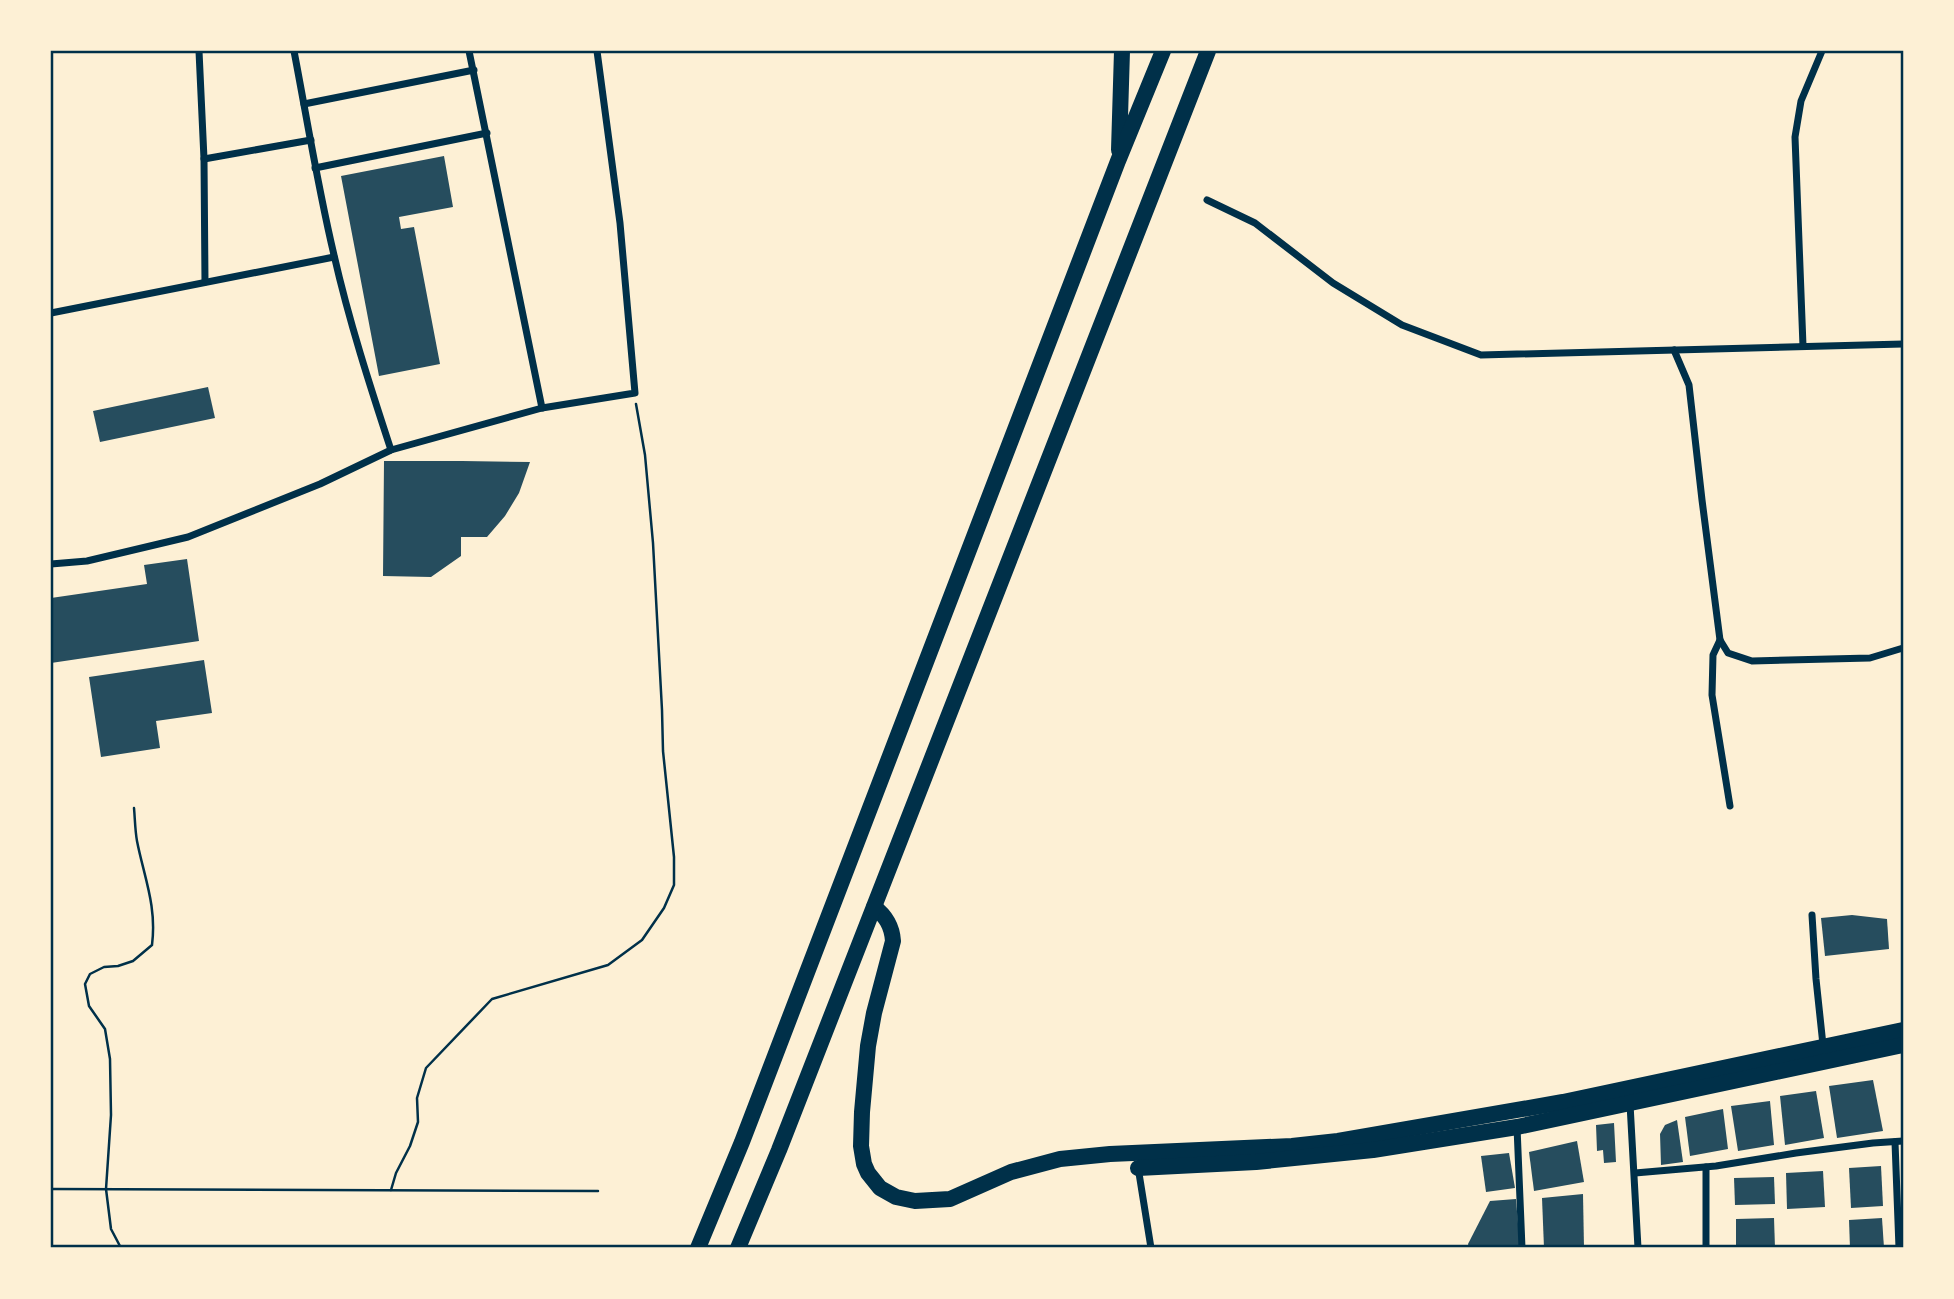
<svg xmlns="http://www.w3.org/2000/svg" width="1954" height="1299" viewBox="0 0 1954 1299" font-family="Merriweather,serif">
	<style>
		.building { fill: #264d5e }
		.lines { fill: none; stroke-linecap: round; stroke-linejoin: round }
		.path { stroke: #003049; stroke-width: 2.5 }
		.minor { stroke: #003049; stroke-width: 7 }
		.primary { stroke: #003049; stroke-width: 16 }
		.trunk { stroke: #003049; stroke-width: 16 }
		.neatline { fill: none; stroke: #003049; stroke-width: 2.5 }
	</style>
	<rect width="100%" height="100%" fill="#fdf0d5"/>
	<g class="building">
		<path d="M 444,156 L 453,207 L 399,217 L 401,229 L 414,227 L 440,364 L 379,376 L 341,176 Z"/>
		<path d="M 208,387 L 215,418 L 100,442 L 93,411 Z"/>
		<path d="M 384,461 L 462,461 L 530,462 L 519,493 L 505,516 L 487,537 L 461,537 L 461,556 L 431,577 L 383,576 Z"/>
		<path d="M 187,559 L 199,641 L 51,663 L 51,598 L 147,584 L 144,565 Z"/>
		<path d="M 204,660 L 212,713 L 156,721 L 160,748 L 101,757 L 89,677 Z"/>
		<path d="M 1852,915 L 1887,919 L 1889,949 L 1825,956 L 1821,918 Z"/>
		<path d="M 1873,1080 L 1883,1131 L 1837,1138 L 1829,1086 Z"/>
		<path d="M 1816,1091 L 1824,1138 L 1785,1145 L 1780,1096 Z"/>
		<path d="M 1770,1101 L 1774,1145 L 1738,1151 L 1731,1106 Z"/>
		<path d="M 1723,1109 L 1728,1149 L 1690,1156 L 1685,1117 Z"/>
		<path d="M 1677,1120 L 1683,1162 L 1661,1165 L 1660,1134 L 1665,1125 Z"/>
		<path d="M 1614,1123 L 1616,1162 L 1604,1163 L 1603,1150 L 1597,1151 L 1596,1125 Z"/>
		<path d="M 1577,1141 L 1584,1182 L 1534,1191 L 1529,1152 Z"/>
		<path d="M 1509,1153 L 1515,1188 L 1486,1192 L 1481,1156 Z"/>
		<path d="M 1881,1166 L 1883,1206 L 1851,1208 L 1849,1168 Z"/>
		<path d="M 1823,1171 L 1825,1207 L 1787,1209 L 1786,1173 Z"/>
		<path d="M 1774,1177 L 1775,1204 L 1735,1205 L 1734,1178 Z"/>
		<path d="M 1583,1194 L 1584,1248 L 1544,1248 L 1542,1198 Z"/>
		<path d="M 1516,1199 L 1520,1248 L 1469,1248 L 1468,1244 L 1490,1201 Z"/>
		<path d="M 1774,1218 L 1775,1248 L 1736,1248 L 1736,1219 Z"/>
		<path d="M 1882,1218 L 1884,1248 L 1850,1248 L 1849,1220 Z"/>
	</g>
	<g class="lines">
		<g class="path">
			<path d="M 51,1189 L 598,1191"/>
			<path d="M 391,1190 L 396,1173 L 410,1146 L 418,1122 L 417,1098 L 426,1068 L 492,999 L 608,965 L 642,940 L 664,908 L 674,885 L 674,857 L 663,751 L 662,710 L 653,543 L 645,455 L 636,404"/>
			<path d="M 121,1248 L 111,1229 L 106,1189 L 111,1115 L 110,1059 L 105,1029 L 89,1006 L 85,984 L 90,974 L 104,967 L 118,966 L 133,961 L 152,945 C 157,906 144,877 137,841 C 135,830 135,819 134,808"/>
		</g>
		<g class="minor">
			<path d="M 199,51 L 204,159 L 205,282"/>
			<path d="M 294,51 C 307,119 318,188 334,255 C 349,321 370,386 391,450"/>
			<path d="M 469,51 L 542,408"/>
			<path d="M 304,104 L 474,70"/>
			<path d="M 204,159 L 311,140"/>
			<path d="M 315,168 L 487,133"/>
			<path d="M 1207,200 L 1255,223 L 1333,283 L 1402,325 L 1481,355 L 1903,344"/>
			<path d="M 51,313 L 334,257"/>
			<path d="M 1803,346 L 1795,137 L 1801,101 L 1822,51"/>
			<path d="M 1674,350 L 1689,385 L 1702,500 L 1720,640 L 1728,653 L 1752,661 L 1870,658 L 1903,648"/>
			<path d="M 51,564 L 87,561 L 188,537 L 320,484 L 391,450 L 542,408 L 635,393 L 620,223 L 597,51"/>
			<path d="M 1720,640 L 1713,655 L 1712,695 L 1730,806"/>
			<path d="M 1812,915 L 1816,979 L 1823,1045"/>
			<path d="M 1630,1104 L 1638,1248"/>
			<path d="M 1517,1127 L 1522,1248"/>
			<path d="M 1895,1142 L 1899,1248"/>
			<path d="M 1138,1167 L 1151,1248"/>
			<path d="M 1706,1167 L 1706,1248"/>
			<path d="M 1635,1173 L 1716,1166 L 1796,1153 L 1873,1143 L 1903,1141"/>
		</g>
		<g class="primary">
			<path d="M 874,907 C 886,916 892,926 893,941 L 874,1013 L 868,1046 L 862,1112 L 861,1146 L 864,1164 L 868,1173 L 880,1188 L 896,1197 L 915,1201 L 950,1199 L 1011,1172 L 1060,1159 L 1110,1154 L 1292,1146 L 1338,1141 L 1563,1102 L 1903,1030"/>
			<path d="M 1138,1168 L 1256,1162 L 1373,1150 L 1517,1127 L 1903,1045"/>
		</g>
		<g class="trunk">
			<path d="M 1119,150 L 1122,51"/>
			<path d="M 698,1248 L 742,1142 L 1118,161 L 1163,51"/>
			<path d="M 738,1248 L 779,1150 L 1208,51"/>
		</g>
	</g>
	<rect width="1954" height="1299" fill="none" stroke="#fdf0d5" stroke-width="105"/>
	<rect x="52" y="52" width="1850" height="1194" class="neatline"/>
</svg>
